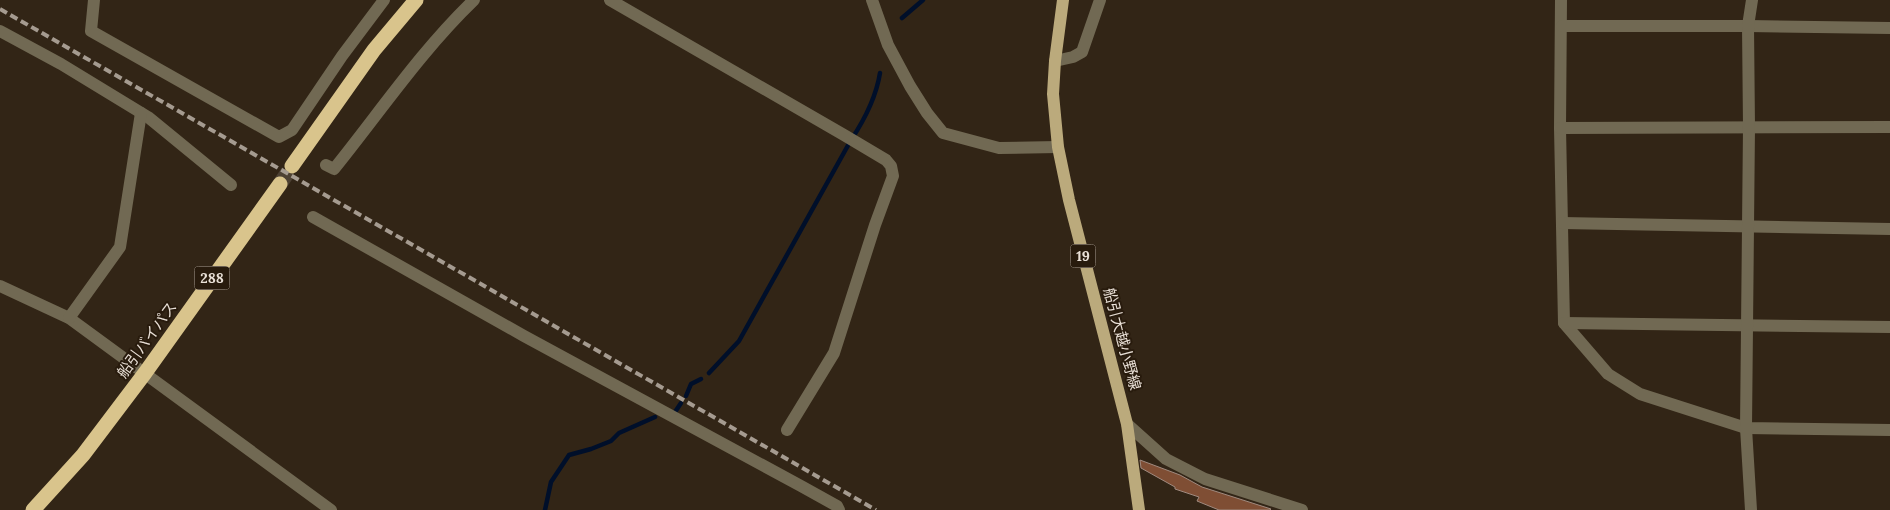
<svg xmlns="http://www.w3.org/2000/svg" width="1890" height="510" viewBox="0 0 1890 510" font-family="Lora,'Noto Sans JP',serif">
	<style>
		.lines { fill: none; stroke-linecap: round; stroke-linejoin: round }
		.stream { stroke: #000f2a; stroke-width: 4.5 }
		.building { fill: #7f4e34; stroke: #a08a7f }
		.highway-tunnel { stroke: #4d4133; stroke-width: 15; stroke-dasharray: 15 8; stroke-linecap: butt }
		.minor { stroke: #716953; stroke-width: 12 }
		.major { stroke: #bbaa7c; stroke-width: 12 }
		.highway { stroke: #d9c48c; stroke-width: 15 }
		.rail { stroke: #a59b90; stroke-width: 4; stroke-dasharray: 8 4; stroke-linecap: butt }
		.labels { text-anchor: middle; stroke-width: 4; stroke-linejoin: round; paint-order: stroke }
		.shield { fill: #281b0d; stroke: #afa59a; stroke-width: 1 }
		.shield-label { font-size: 14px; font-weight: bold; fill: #e9e0d7 }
		.street-label { font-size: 15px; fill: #e9e0d7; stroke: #281b0d }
	</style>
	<rect width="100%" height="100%" fill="#322516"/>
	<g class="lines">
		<g class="stream">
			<path d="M 902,18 L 923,0"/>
			<path d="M 709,373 L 739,341 L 851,140 C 865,119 876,98 880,73"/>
			<path d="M 686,396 L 691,384 L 701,379"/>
			<path d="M 675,412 L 681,403"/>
			<path d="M 545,510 L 551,482 L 569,455 L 591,449 L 611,441 L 619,433 L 655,417"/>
		</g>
	</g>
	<path class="building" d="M 1140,460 L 1180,475 L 1202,487 L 1271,509 L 1270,510 L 1219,510 L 1197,501 L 1199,497 L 1175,489 L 1175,487 L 1141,468 Z"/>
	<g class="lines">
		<path class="highway-tunnel" d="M 280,184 L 292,166"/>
		<g class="minor">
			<path d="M 94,0 L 91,31 L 279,137 L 292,130 L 342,56 L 384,0"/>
			<path d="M 610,0 L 844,135 L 886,160 L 891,166 L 893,176 L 875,225 L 834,353 L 787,430"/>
			<path d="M 872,0 L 888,45 L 910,86 L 927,113 L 943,133 L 999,148 L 1058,147"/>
			<path d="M 1561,0 L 1560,128 L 1564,323 L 1608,374 L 1640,394 L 1746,428 L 1890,430"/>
			<path d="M 1562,26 L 1748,26 L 1890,28"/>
			<path d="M 0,31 L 61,64 L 148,117 L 231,185"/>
			<path d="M 1055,61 L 1073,57 L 1082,52 L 1100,0"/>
			<path d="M 1560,128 L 1890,127"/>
			<path d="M 326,165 L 334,169 C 380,112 421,51 474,0"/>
			<path d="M 313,217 L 524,336 L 801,486 L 837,506 L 839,510"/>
			<path d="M 1562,223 L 1890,229"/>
			<path d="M 0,286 L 69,318 L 331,510"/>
			<path d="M 69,318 L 120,247 L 141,113"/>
			<path d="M 1564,323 L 1890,327"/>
			<path d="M 1127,424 L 1166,459 L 1205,479 L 1302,510"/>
			<path d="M 1751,510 L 1746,428 L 1749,127 L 1748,26 L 1752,0"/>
		</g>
		<path class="major" d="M 1063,0 L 1055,61 L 1053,94 L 1058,147 L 1069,200 L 1127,424 L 1139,510"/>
		<g class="highway">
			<path d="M 292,166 L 374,50 L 416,0"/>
			<path d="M 33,510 L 83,455 L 145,373 L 280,184"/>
		</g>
		<path class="rail" d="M 0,9 L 876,510"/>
	</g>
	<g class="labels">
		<g class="shield">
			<rect x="1070.5" y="244.5" width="25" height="23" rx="4"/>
			<rect x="194.5" y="266.5" width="35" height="23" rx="4"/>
		</g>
		<g class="shield-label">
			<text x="1083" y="261">19</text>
			<text x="212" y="283">288</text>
		</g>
		<g class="street-label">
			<text transform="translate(1122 339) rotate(75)" y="5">船引大越小野線</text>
			<text transform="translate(147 340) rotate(-54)" y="5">船引バイパス</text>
		</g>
	</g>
</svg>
